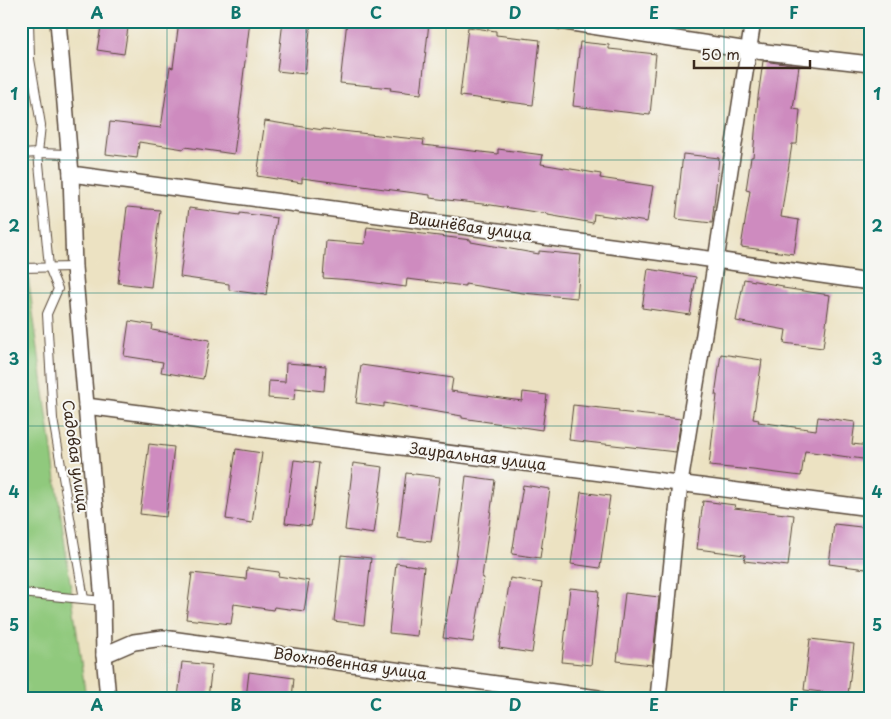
<svg xmlns="http://www.w3.org/2000/svg" width="891" height="719" viewBox="0 0 891 719" font-family="'Playpen Sans',sans-serif">
	<style>
		.green { fill: #90c97d; stroke: #667a4e }
		.building { fill: #ce8bbf }
		.lines { fill: none; stroke-linecap: round; stroke-linejoin: round }
		.service-casing { stroke: #564637; stroke-width: 10 }
		.minor-casing { stroke: #564637; stroke-width: 18 }
		.service { stroke: #fff; stroke-width: 8 }
		.minor { stroke: #fff; stroke-width: 15 }
		.grid { fill: none; stroke: #0f766e; stroke-width: 1; stroke-opacity: 0.55 }
		.labels { text-anchor: middle; stroke-width: 4; stroke-linejoin: round; paint-order: stroke }
		.street-label { font-size: 15px; fill: #3b2a1e; stroke: #f6f6f2 }
		.neatline { fill: none; stroke: #0f766e; stroke-width: 2 }
		.grid-label { font-size: 16px; text-anchor: middle; font-weight: bold; fill: #0f766e }
	</style>
	<rect width="100%" height="100%" fill="#f6f6f2"/>
	<filter id="ink" filterUnits="userSpaceOnUse"><feTurbulence type="fractalNoise" baseFrequency=".02" numOctaves="2"/><feDisplacementMap in="SourceGraphic" scale="10" xChannelSelector="R" yChannelSelector="G"/><feConvolveMatrix kernelMatrix="1 2 1 2 8 2 1 2 1" color-interpolation-filters="sRGB"/></filter>
	<filter id="wash" filterUnits="userSpaceOnUse"><feTurbulence type="fractalNoise" baseFrequency=".0096" numOctaves="4" result="noise"/><feDisplacementMap in="SourceGraphic" scale="20" xChannelSelector="R" yChannelSelector="G"/><feGaussianBlur stdDeviation="1.12" result="paint"/><feColorMatrix in="noise" values="0 0 0 0 0 0 0 0 0 0 0 0 0 0 0 0 0 1.4 0 .05"/><feComposite in="paint" operator="in"/></filter>
	<g filter="url(#wash)">
		<rect width="100%" height="100%" fill="#ece2c2"/>
		<path class="green" d="M 21,225 L 86,698 L 21,698 Z"/>
		<g id="blocks">
			<g class="building">
				<path d="M 102,21 L 129,21 L 124,54 L 97,50 Z"/>
				<path d="M 179,21 L 250,21 L 242,86 L 243,86 L 234,154 L 185,147 L 184,149 L 139,142 L 137,158 L 106,154 L 110,122 L 161,128 L 170,67 L 173,68 Z"/>
				<path d="M 283,21 L 311,21 L 305,74 L 277,71 Z"/>
				<path d="M 347,21 L 415,21 L 429,23 L 421,94 L 390,90 L 391,88 L 340,83 Z"/>
				<path d="M 468,27 L 496,31 L 496,35 L 540,40 L 533,105 L 460,96 Z"/>
				<path d="M 580,42 L 609,45 L 609,49 L 656,54 L 650,115 L 573,106 Z"/>
				<path d="M 763,61 L 799,66 L 793,109 L 800,110 L 797,144 L 792,144 L 781,217 L 799,220 L 794,254 L 741,247 L 750,191 L 746,190 L 751,157 L 753,157 L 758,97 Z"/>
				<path d="M 265,121 L 323,130 L 323,129 L 424,140 L 423,145 L 498,154 L 498,149 L 543,155 L 541,164 L 601,174 L 600,178 L 653,186 L 647,222 L 594,214 L 593,223 L 548,215 L 548,214 L 491,205 L 430,198 L 430,195 L 302,178 L 302,183 L 257,176 Z"/>
				<path d="M 683,154 L 719,158 L 712,223 L 676,219 Z"/>
				<path d="M 127,207 L 160,210 L 151,287 L 118,283 Z"/>
				<path d="M 189,208 L 240,215 L 240,213 L 277,218 L 266,295 L 229,290 L 229,284 L 180,277 Z"/>
				<path d="M 367,227 L 471,240 L 471,242 L 539,254 L 539,251 L 581,255 L 577,298 L 523,293 L 465,284 L 465,286 L 407,279 L 406,287 L 353,280 L 323,278 L 326,241 L 365,244 Z"/>
				<path d="M 648,269 L 696,277 L 690,315 L 642,308 Z"/>
				<path d="M 744,279 L 783,286 L 783,288 L 830,295 L 823,348 L 784,343 L 786,330 L 736,321 Z"/>
				<path d="M 129,321 L 153,325 L 152,330 L 210,340 L 203,379 L 161,372 L 163,362 L 124,356 Z"/>
				<path d="M 721,354 L 762,360 L 753,419 L 759,420 L 758,422 L 816,430 L 818,417 L 855,422 L 852,444 L 870,446 L 870,460 L 805,451 L 801,476 L 753,470 L 709,466 L 717,395 L 715,395 Z"/>
				<path d="M 286,363 L 326,366 L 324,391 L 295,388 L 294,400 L 268,398 L 269,381 L 285,382 Z"/>
				<path d="M 361,365 L 453,378 L 451,391 L 522,401 L 523,392 L 547,395 L 542,430 L 462,418 L 462,416 L 384,403 L 384,407 L 356,403 Z"/>
				<path d="M 573,405 L 619,410 L 619,412 L 681,419 L 676,452 L 569,440 Z"/>
				<path d="M 149,444 L 174,447 L 166,517 L 140,514 Z"/>
				<path d="M 236,449 L 262,453 L 252,523 L 226,519 Z"/>
				<path d="M 294,460 L 319,463 L 311,526 L 285,523 Z"/>
				<path d="M 353,463 L 383,467 L 374,534 L 345,530 Z"/>
				<path d="M 406,473 L 440,477 L 431,542 L 398,538 Z"/>
				<path d="M 466,476 L 495,480 L 482,577 L 484,578 L 473,642 L 443,638 L 457,551 Z"/>
				<path d="M 523,485 L 550,489 L 540,558 L 512,554 Z"/>
				<path d="M 581,492 L 610,496 L 600,568 L 571,564 Z"/>
				<path d="M 703,501 L 735,505 L 734,508 L 794,515 L 788,566 L 744,561 L 745,555 L 697,549 Z"/>
				<path d="M 834,524 L 870,528 L 870,539 L 866,569 L 829,564 Z"/>
				<path d="M 341,555 L 371,558 L 364,625 L 334,621 Z"/>
				<path d="M 396,563 L 424,567 L 417,636 L 389,633 Z"/>
				<path d="M 247,568 L 279,572 L 278,576 L 309,581 L 304,611 L 274,607 L 273,610 L 234,604 L 231,624 L 186,619 L 192,573 L 246,579 Z"/>
				<path d="M 510,578 L 542,583 L 532,653 L 499,648 Z"/>
				<path d="M 570,588 L 599,591 L 591,665 L 562,662 Z"/>
				<path d="M 625,593 L 659,597 L 652,665 L 617,661 Z"/>
				<path d="M 810,639 L 854,644 L 848,695 L 804,690 Z"/>
				<path d="M 182,662 L 212,665 L 208,698 L 178,698 Z"/>
				<path d="M 249,672 L 294,678 L 292,698 L 246,698 Z"/>
			</g>
		</g>
	</g>
	<g filter="url(#ink)">
		<use href="#blocks" fill-opacity="0" stroke="#564637" stroke-width="1"/>
		<g class="lines">
			<defs>
				<g id="service">
					<path d="M 29,21 L 30,59 L 41,125 L 38,153 L 49,267 L 58,289 L 47,314 L 53,419 L 84,599"/>
					<path d="M 21,154 L 38,153 L 69,154"/>
					<path d="M 21,268 L 74,267"/>
					<path d="M 21,593 L 103,601"/>
				</g>
				<g id="minor">
					<path d="M 58,21 L 71,174 L 74,267 L 103,601 L 104,655 L 108,698"/>
					<path d="M 559,21 L 748,50 L 870,64"/>
					<path d="M 71,174 L 716,260 L 870,282"/>
					<path d="M 86,406 L 870,508"/>
					<path d="M 104,655 L 134,642 L 163,638 L 598,698"/>
					<path d="M 658,698 L 680,483 L 716,260 L 753,21"/>
				</g>
			</defs>
			<use href="#service" class="service-casing"/>
			<use href="#minor" class="minor-casing"/>
			<use href="#service" class="service"/>
			<use href="#minor" class="minor"/>
		</g>
	</g>
	<path class="grid" d="M 167,21 L 167,698M 306,21 L 306,698M 446,21 L 446,698M 585,21 L 585,698M 724,21 L 724,698M 21,160 L 870,160M 21,293 L 870,293M 21,426 L 870,426M 21,559 L 870,559"/>
	<g class="labels">
		<g class="street-label">
			<text transform="translate(470 227) rotate(8)" y="5">Вишнёвая улица</text>
			<text transform="translate(75 456) rotate(82)" y="5">Садовая улица</text>
			<text transform="translate(478 457) rotate(7)" y="5">Зауральная улица</text>
			<text transform="translate(350 664) rotate(8)" y="5">Вдохновенная улица</text>
		</g>
	</g>
	<rect width="891" height="719" fill="none" stroke="#f6f6f2" stroke-width="55"/>
	<path d="M694 60v8h116v-8" fill="none" stroke="#3b2a1e" stroke-width="2.5"/>
	<text x="701" y="60" font-size="15" fill="#3b2a1e" stroke="#f6f6f2" stroke-width="4" paint-order="stroke">50 m</text>
	<rect x="28" y="28" width="836" height="664" class="neatline"/>
	<g class="grid-label">
		<text x="97" y="19">A</text>
		<text x="236" y="19">B</text>
		<text x="376" y="19">C</text>
		<text x="515" y="19">D</text>
		<text x="654" y="19">E</text>
		<text x="794" y="19">F</text>
		<text x="14" y="100">1</text>
		<text x="877" y="100">1</text>
		<text x="14" y="232">2</text>
		<text x="877" y="232">2</text>
		<text x="14" y="365">3</text>
		<text x="877" y="365">3</text>
		<text x="14" y="498">4</text>
		<text x="877" y="498">4</text>
		<text x="14" y="631">5</text>
		<text x="877" y="631">5</text>
		<text x="97" y="711">A</text>
		<text x="236" y="711">B</text>
		<text x="376" y="711">C</text>
		<text x="515" y="711">D</text>
		<text x="654" y="711">E</text>
		<text x="794" y="711">F</text>
	</g>
</svg>
